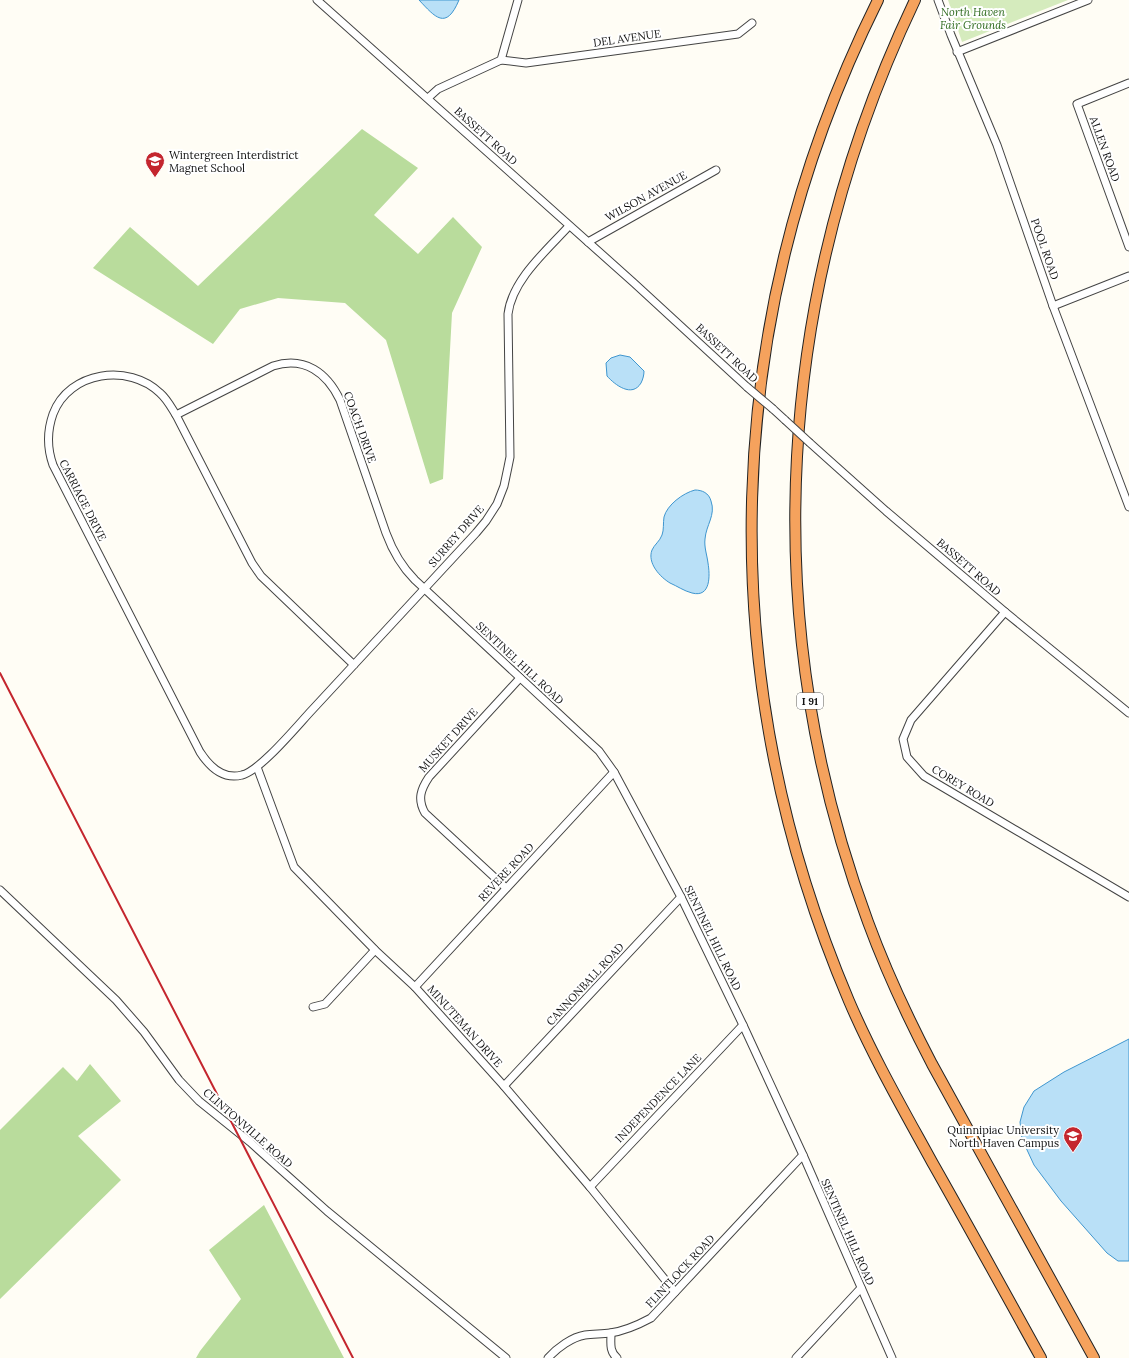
<svg xmlns="http://www.w3.org/2000/svg" width="1129" height="1358" viewBox="0 0 1129 1358" font-family="Lora,serif">
	<style>
		.green { fill: #d5ebbd }
		.forest { fill: #b9dc9c }
		.water { fill: #b9e0f7; stroke: #3f96cf }
		.lines { fill: none; stroke-linecap: round; stroke-linejoin: round }
		.minor-casing { stroke: #444; stroke-width: 9 }
		.highway-casing { stroke: #222; stroke-width: 12 }
		.minor { stroke: #fff; stroke-width: 7 }
		.highway { stroke: #f5a25d; stroke-width: 10 }
		.rail { stroke: #c4262e; stroke-width: 2 }
		.minor-bridge-casing { stroke: #444; stroke-width: 9; stroke-linecap: butt }
		.minor-bridge { stroke: #fff; stroke-width: 7 }
		.labels { text-anchor: middle; stroke-width: 4; stroke-linejoin: round; paint-order: stroke }
		.shield { fill: #fff; stroke: #585858; stroke-width: 1 }
		.shield-label { font-size: 10px; font-weight: bold; fill: #111 }
		.park-label { font-size: 11px; font-style: italic; fill: #2f6b1f; stroke: #fff }
		.street-label { font-size: 11px; fill: #111; stroke: #fff }
		.poi-label { font-size: 11px; fill: #111; stroke: #fff; text-anchor: start }
	</style>
	<rect width="100%" height="100%" fill="#fffdf5"/>
	<path class="green" d="M 948,0 L 1068,0 L 962,42 Z"/>
	<g class="forest">
		<path d="M 362,129 L 418,168 L 374,215 L 418,254 L 453,217 L 482,247 L 452,313 L 443,479 L 430,484 L 386,340 L 345,303 L 278,298 L 240,309 L 213,344 L 93,268 L 130,227 L 198,286 Z"/>
		<path d="M 90,1064 L 121,1101 L 78,1136 L 121,1180 L 0,1299 L 0,1130 L 63,1067 L 77,1081 Z"/>
		<path d="M 264,1205 L 344,1358 L 196,1358 L 200,1351 L 241,1299 L 209,1250 Z"/>
	</g>
	<g class="water">
		<path d="M 419,0 L 459,0 C 446,31 435,17 419,0 Z"/>
		<path d="M 620,355 L 630,357 L 644,371 C 644,375 643,379 641,383 C 632,398 615,385 607,376 L 606,363 L 611,358 Z"/>
		<path d="M 695,490 C 702,490 709,493 711,501 C 716,515 706,525 705,539 C 704,547 707,555 708,563 C 710,575 711,598 692,593 C 684,591 677,586 670,583 C 660,577 647,563 652,550 C 654,545 660,541 662,535 C 664,530 663,523 664,517 C 667,505 683,493 695,490 Z"/>
		<path d="M 1129,1039 L 1129,1261 L 1118,1261 L 1107,1253 L 1061,1201 L 1034,1165 L 1022,1139 L 1020,1122 L 1024,1107 L 1034,1091 L 1064,1072 Z"/>
	</g>
	<g class="lines">
		<defs>
			<g id="minor">
				<path d="M 317,0 L 634,283 L 747,387"/>
				<path d="M 938,0 L 951,35 L 997,145 L 1053,306 L 1129,507"/>
				<path d="M 957,52 L 1088,0"/>
				<path d="M 501,60 L 526,63 L 738,34 L 752,23"/>
				<path d="M 1129,83 L 1077,104 L 1129,247"/>
				<path d="M 428,98 L 438,89 L 501,60 L 518,0"/>
				<path d="M 588,242 L 716,170"/>
				<path d="M 1053,306 L 1129,276"/>
				<path d="M 773,409 L 785,420"/>
				<path d="M 176,415 L 273,366 C 305,356 327,373 340,400 L 386,533 C 393,552 401,566 415,580 L 599,751 L 614,772 L 681,897 L 743,1025 L 803,1155 L 892,1358"/>
				<path d="M 810,443 L 886,511 L 1005,612 L 1129,713"/>
				<path d="M 1005,612 L 911,720 L 903,739 L 907,757 L 924,776 L 1129,897"/>
				<path d="M 354,665 L 261,576 L 252,563 L 176,415 C 171,407 167,399 160,393 C 129,363 69,371 53,414 C 47,431 47,448 53,465 L 200,752 C 209,766 223,780 242,775 C 260,771 297,726 312,710 C 367,651 421,592 476,533 L 486,521 L 497,504 L 504,486 L 508,467 L 510,457 L 508,314 C 512,280 547,250 569,226"/>
				<path d="M 257,767 L 294,867 L 375,950 L 415,987 L 504,1086 L 590,1187 L 675,1292"/>
				<path d="M 506,888 L 425,813 C 417,799 421,789 429,777 L 520,678"/>
				<path d="M 0,890 L 116,1000 L 144,1032 L 179,1080 L 199,1101 L 250,1142 L 327,1211 L 506,1358"/>
				<path d="M 415,987 L 614,772"/>
				<path d="M 313,1007 L 325,1004 L 375,950"/>
				<path d="M 504,1086 L 681,897"/>
				<path d="M 590,1187 L 743,1025"/>
				<path d="M 611,1333 C 611,1343 609,1351 617,1358"/>
				<path d="M 548,1358 C 557,1348 572,1337 585,1335 C 593,1334 602,1334 610,1333 C 625,1331 638,1325 651,1318 L 803,1155"/>
				<path d="M 796,1358 L 861,1288"/>
			</g>
			<g id="highway">
				<path d="M 878,0 C 720,318 710,674 849,1001 C 873,1057 903,1109 932,1162 C 969,1227 1005,1293 1041,1358"/>
				<path d="M 915,0 C 776,292 755,618 868,922 C 886,971 908,1018 932,1064 L 1094,1358"/>
			</g>
		</defs>
		<use href="#minor" class="minor-casing"/>
		<use href="#highway" class="highway-casing"/>
		<use href="#minor" class="minor"/>
		<use href="#highway" class="highway"/>
		<path class="rail" d="M 0,673 L 353,1358"/>
		<defs>
			<g id="minor-bridge">
				<path d="M 747,387 L 773,409"/>
				<path d="M 785,420 L 810,443"/>
			</g>
		</defs>
		<use href="#minor-bridge" class="minor-bridge-casing"/>
		<use href="#minor-bridge" class="minor-bridge"/>
	</g>
	<defs>
		<symbol id="school-pin" viewBox="-11 -11 22 30"><path d="M0 17L-7.5 6A9.5 9.5 0 1 1 7.5 6Z" fill="#c4262e" stroke="#fff"/><path d="M0-5L7-2L0 1L-7-2ZM-4 1L0 2.5L4 1V4Q0 6-4 4Z" fill="#fff"/></symbol>
		<symbol id="university-pin" viewBox="-11 -11 22 30"><path d="M0 17L-7.5 6A9.5 9.5 0 1 1 7.5 6Z" fill="#c4262e" stroke="#fff"/><path d="M0-5L7-2L0 1L-7-2ZM-4 1L0 2.5L4 1V4Q0 6-4 4Z" fill="#fff"/></symbol>
	</defs>
	<g fill-rule="evenodd">
		<use href="#school-pin" x="144" y="150" width="22" height="30"/>
		<use href="#university-pin" x="1062" y="1125" width="22" height="30"/>
	</g>
	<g class="labels">
		<rect class="shield" x="797" y="693" width="26" height="16" rx="3"/>
		<g class="shield-label">
			<text x="810" y="705">I 91</text>
		</g>
		<g class="park-label">
			<text x="973" y="16">North Haven<tspan x="973" dy="13">Fair Grounds</tspan></text>
		</g>
		<g class="street-label">
			<text transform="translate(627 38) rotate(-8)" y="4">DEL AVENUE</text>
			<text transform="translate(486 136) rotate(42)" y="4">BASSETT ROAD</text>
			<text transform="translate(1105 149) rotate(70)" y="4">ALLEN ROAD</text>
			<text transform="translate(646 196) rotate(-29)" y="4">WILSON AVENUE</text>
			<text transform="translate(1045 249) rotate(71)" y="4">POOL ROAD</text>
			<text transform="translate(727 353) rotate(43)" y="4">BASSETT ROAD</text>
			<text transform="translate(360 427) rotate(70)" y="4">COACH DRIVE</text>
			<text transform="translate(83 500) rotate(63)" y="4">CARRIAGE DRIVE</text>
			<text transform="translate(456 536) rotate(-49)" y="4">SURREY DRIVE</text>
			<text transform="translate(969 567) rotate(41)" y="4">BASSETT ROAD</text>
			<text transform="translate(520 663) rotate(43)" y="4">SENTINEL HILL ROAD</text>
			<text transform="translate(448 740) rotate(-48)" y="4">MUSKET DRIVE</text>
			<text transform="translate(963 786) rotate(31)" y="4">COREY ROAD</text>
			<text transform="translate(506 872) rotate(-47)" y="4">REVERE ROAD</text>
			<text transform="translate(713 938) rotate(64)" y="4">SENTINEL HILL ROAD</text>
			<text transform="translate(585 984) rotate(-47)" y="4">CANNONBALL ROAD</text>
			<text transform="translate(465 1026) rotate(48)" y="4">MINUTEMAN DRIVE</text>
			<text transform="translate(658 1098) rotate(-46)" y="4">INDEPENDENCE LANE</text>
			<text transform="translate(248 1128) rotate(41)" y="4">CLINTONVILLE ROAD</text>
			<text transform="translate(848 1232) rotate(66)" y="4">SENTINEL HILL ROAD</text>
			<text transform="translate(680 1271) rotate(-47)" y="4">FLINTLOCK ROAD</text>
		</g>
		<g class="poi-label">
			<text x="169" y="159">Wintergreen Interdistrict<tspan x="169" dy="13">Magnet School</tspan></text>
			<text x="1059" y="1134" text-anchor="end">Quinnipiac University<tspan x="1059" dy="13">North Haven Campus</tspan></text>
		</g>
	</g>
</svg>
